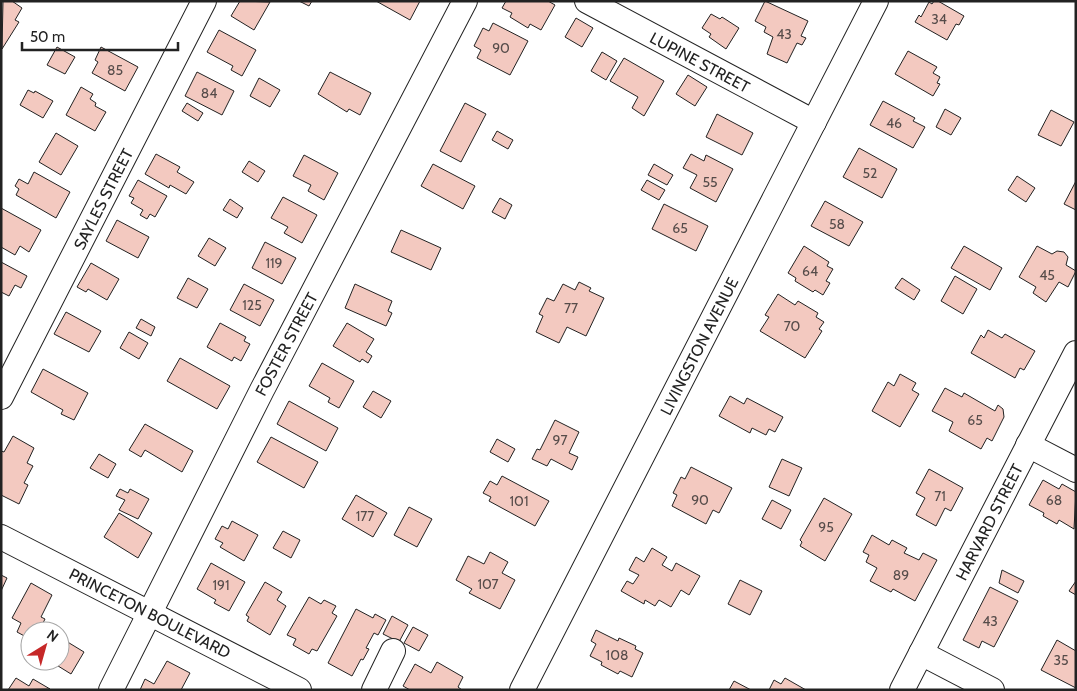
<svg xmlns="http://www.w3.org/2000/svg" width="1077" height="691" viewBox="0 0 1077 691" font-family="Cabin,sans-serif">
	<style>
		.building { fill: #f3c9c0; stroke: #222 }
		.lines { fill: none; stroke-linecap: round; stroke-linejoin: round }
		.minor-casing { stroke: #222; stroke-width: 26 }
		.minor { stroke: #fff; stroke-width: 24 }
		.labels { text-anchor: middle; stroke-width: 4; stroke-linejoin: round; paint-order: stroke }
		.number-label { font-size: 14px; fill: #564c4a }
		.street-label { font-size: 16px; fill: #222; stroke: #fff }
	</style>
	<rect width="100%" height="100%" fill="#fff"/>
	<g class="building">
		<path d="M 3,1 L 12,1 L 22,8 L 15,20 L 19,22 L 2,49 Z"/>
		<path d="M 240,1 L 270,2 L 254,30 L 231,16 Z"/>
		<path d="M 299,1 L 312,1 L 309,6 Z"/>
		<path d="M 376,1 L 420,1 L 410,20 Z"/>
		<path d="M 506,1 L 548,1 L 555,5 L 541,30 L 530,24 L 528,28 L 510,17 L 512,13 L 502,8 Z"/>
		<path d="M 765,1 L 808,21 L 801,36 L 806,38 L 802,45 L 797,43 L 787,63 L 767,54 L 773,37 L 764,32 L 766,27 L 755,21 Z"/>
		<path d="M 934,1 L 938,1 L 964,16 L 959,25 L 956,24 L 947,40 L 915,22 L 919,15 L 921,17 L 929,2 L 932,4 Z"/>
		<path d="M 711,14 L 720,19 L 722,17 L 739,28 L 726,49 L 709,37 L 711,34 L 702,28 Z"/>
		<path d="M 576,18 L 593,28 L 582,47 L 565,37 Z"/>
		<path d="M 493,23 L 528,41 L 510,75 L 477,58 L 481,50 L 474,46 L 483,28 L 489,31 Z"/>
		<path d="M 219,30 L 256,50 L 242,76 L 231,70 L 233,66 L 207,52 Z"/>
		<path d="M 57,47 L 75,57 L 65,74 L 47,65 Z"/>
		<path d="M 101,47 L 138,67 L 125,91 L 92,73 L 98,62 L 95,60 Z"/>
		<path d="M 908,51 L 937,67 L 933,73 L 940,77 L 937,83 L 940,84 L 933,96 L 895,74 Z"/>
		<path d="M 602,52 L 617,61 L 606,80 L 591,71 Z"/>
		<path d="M 624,58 L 664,81 L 644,116 L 632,108 L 638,97 L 610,81 Z"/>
		<path d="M 197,72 L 234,91 L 222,115 L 185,96 Z"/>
		<path d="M 330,72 L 371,93 L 360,115 L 349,109 L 347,112 L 318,94 Z"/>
		<path d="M 688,75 L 707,87 L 695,106 L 676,94 Z"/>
		<path d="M 259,78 L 280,90 L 270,107 L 250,96 Z"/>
		<path d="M 81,87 L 93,94 L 90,99 L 96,103 L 95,106 L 106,112 L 95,131 L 66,115 Z"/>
		<path d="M 28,90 L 34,93 L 35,91 L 53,101 L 43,118 L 20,105 Z"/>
		<path d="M 883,101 L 915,118 L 913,121 L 925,127 L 913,148 L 870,125 Z"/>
		<path d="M 187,103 L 203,113 L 198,121 L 182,111 Z"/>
		<path d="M 465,103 L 486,114 L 461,162 L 440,151 Z"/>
		<path d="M 945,109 L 961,118 L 951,135 L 936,127 Z"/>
		<path d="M 1051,110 L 1074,122 L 1061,146 L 1038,135 Z"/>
		<path d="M 717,114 L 753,133 L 742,155 L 706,137 Z"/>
		<path d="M 497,131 L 513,140 L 508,149 L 492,140 Z"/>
		<path d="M 56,133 L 78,146 L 61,175 L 39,162 Z"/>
		<path d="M 859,148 L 897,169 L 882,198 L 843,177 Z"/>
		<path d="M 156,154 L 180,167 L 177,172 L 194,182 L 186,194 L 170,185 L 169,188 L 145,174 Z"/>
		<path d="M 691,154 L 704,161 L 706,155 L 733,169 L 716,202 L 690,188 L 697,175 L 683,168 Z"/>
		<path d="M 304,155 L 338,173 L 324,200 L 308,191 L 311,185 L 293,176 Z"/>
		<path d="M 249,161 L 265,171 L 258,182 L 242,172 Z"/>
		<path d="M 433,164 L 475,186 L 463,209 L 421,186 Z"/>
		<path d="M 654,164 L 673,175 L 667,185 L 648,175 Z"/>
		<path d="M 34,172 L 70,192 L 56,218 L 16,195 L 19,189 L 15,186 L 19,179 L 28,184 Z"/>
		<path d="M 1017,176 L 1035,188 L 1026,202 L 1008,190 Z"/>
		<path d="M 138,180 L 167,196 L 155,217 L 150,214 L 147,219 L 140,215 L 143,210 L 131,203 L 134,198 L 129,196 Z"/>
		<path d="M 647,180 L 665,190 L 659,200 L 641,190 Z"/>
		<path d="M 1076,181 L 1076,210 L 1064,204 Z"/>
		<path d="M 283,197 L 317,215 L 302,243 L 284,233 L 288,227 L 271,218 Z"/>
		<path d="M 500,198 L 512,205 L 505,219 L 492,212 Z"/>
		<path d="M 230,199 L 243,208 L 237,218 L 223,210 Z"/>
		<path d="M 825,201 L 863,222 L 849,246 L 811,226 Z"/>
		<path d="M 664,204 L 708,226 L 696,251 L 652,229 Z"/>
		<path d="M 1,208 L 41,230 L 29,252 L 20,246 L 15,255 L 1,247 Z"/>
		<path d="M 117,220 L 149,237 L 138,258 L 106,241 Z"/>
		<path d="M 401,230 L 441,248 L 431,270 L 391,252 Z"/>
		<path d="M 209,238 L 226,248 L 215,266 L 198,256 Z"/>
		<path d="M 265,242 L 296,258 L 282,284 L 252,268 Z"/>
		<path d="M 804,246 L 829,262 L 827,266 L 833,269 L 826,281 L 830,283 L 823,295 L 815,290 L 813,292 L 795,281 L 796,278 L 788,273 Z"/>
		<path d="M 964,246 L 1002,268 L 990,290 L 951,268 Z"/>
		<path d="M 1037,246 L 1052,254 L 1057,251 L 1064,252 L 1068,257 L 1066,265 L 1076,271 L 1068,287 L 1059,282 L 1046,302 L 1033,293 L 1036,287 L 1019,277 Z"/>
		<path d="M 1,262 L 27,276 L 21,288 L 15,285 L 9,296 L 1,292 Z"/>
		<path d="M 91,263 L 119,279 L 107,300 L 88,289 L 86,292 L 77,287 Z"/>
		<path d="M 955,276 L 977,289 L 963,314 L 941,301 Z"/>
		<path d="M 188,278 L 208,289 L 197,308 L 177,298 Z"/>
		<path d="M 902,278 L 920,290 L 914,300 L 895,288 Z"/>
		<path d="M 579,282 L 591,288 L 589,291 L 604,298 L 586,336 L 567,327 L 559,343 L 536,332 L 543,316 L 539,314 L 547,298 L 554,301 L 563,284 L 575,290 Z"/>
		<path d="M 244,284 L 274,300 L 260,326 L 230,310 Z"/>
		<path d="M 355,284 L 392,301 L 388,311 L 392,313 L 386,326 L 345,308 Z"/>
		<path d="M 778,294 L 795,305 L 798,301 L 818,313 L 816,317 L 824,322 L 819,329 L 822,331 L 805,358 L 760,331 L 769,317 L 765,315 Z"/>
		<path d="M 66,312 L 101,331 L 89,352 L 54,334 Z"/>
		<path d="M 141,319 L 155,327 L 151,336 L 136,328 Z"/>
		<path d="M 220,323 L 246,337 L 244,341 L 250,344 L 241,361 L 234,357 L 232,361 L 207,347 Z"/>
		<path d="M 347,323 L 374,339 L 366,352 L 372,356 L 368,363 L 362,359 L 360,362 L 333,346 Z"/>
		<path d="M 988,330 L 1002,338 L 1005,334 L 1035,351 L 1024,370 L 1020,368 L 1015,378 L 971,353 L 981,335 L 984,338 Z"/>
		<path d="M 129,332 L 148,343 L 139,359 L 120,348 Z"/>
		<path d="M 180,358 L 230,386 L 217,409 L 167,381 Z"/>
		<path d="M 322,363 L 354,381 L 339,408 L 328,402 L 330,398 L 309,386 Z"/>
		<path d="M 43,369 L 88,393 L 74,420 L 61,414 L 63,410 L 31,392 Z"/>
		<path d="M 900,374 L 916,383 L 912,390 L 919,394 L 900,427 L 872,411 L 888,382 L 894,386 Z"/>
		<path d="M 945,388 L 962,397 L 964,393 L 995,411 L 998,405 L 1003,409 L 1004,417 L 992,441 L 987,438 L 981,449 L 949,431 L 953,422 L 932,411 Z"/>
		<path d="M 373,391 L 391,401 L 381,418 L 363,407 Z"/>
		<path d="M 730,396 L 744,404 L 747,398 L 783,417 L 775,432 L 769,429 L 766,435 L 752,428 L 750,433 L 719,416 Z"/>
		<path d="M 289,401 L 338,428 L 326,451 L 277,424 Z"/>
		<path d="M 555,420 L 579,432 L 569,453 L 578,457 L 572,470 L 551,459 L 547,466 L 532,459 L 537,449 L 540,450 Z"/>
		<path d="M 145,424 L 193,451 L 182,472 L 145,450 L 141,457 L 129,450 Z"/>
		<path d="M 13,436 L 34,448 L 27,463 L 33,466 L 24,483 L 28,485 L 19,504 L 1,495 L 1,451 L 4,452 Z"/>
		<path d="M 271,437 L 318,462 L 304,488 L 257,462 Z"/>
		<path d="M 497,439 L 515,449 L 508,462 L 490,452 Z"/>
		<path d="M 99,454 L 116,464 L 108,478 L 90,468 Z"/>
		<path d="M 782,459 L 802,468 L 789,496 L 769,487 Z"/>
		<path d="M 691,467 L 732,488 L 719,513 L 713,510 L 706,524 L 672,506 L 677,495 L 673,493 L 681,477 L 685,479 Z"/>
		<path d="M 929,469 L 963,488 L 951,511 L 945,508 L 936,526 L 916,515 L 925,498 L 916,493 Z"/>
		<path d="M 502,476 L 549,501 L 535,526 L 489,501 L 491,497 L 483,493 L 490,481 L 497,485 Z"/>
		<path d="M 1043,480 L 1059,489 L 1062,484 L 1076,492 L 1074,529 L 1059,520 L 1057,524 L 1043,516 L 1044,513 L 1029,505 Z"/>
		<path d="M 120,489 L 128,493 L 130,489 L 149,499 L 138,519 L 119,510 L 125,500 L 116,496 Z"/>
		<path d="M 356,495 L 387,513 L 373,537 L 342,519 Z"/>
		<path d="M 824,498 L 852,514 L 825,561 L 800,546 L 802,542 L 800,540 Z"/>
		<path d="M 772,500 L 791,510 L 781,529 L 762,519 Z"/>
		<path d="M 409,507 L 432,519 L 417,547 L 394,535 Z"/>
		<path d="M 119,513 L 152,533 L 138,558 L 104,537 Z"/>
		<path d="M 232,521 L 258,535 L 244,561 L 220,547 L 223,543 L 215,539 L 222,526 L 228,529 Z"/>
		<path d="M 283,531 L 300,540 L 291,558 L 273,548 Z"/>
		<path d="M 872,535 L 889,545 L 892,540 L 907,548 L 904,553 L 919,560 L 923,553 L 937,560 L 915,601 L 893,589 L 891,592 L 870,581 L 877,568 L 866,562 L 869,555 L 863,552 Z"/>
		<path d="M 652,548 L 667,557 L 662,565 L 672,571 L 676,563 L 700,576 L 689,595 L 681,590 L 671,607 L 659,600 L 655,606 L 645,600 L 644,604 L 621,591 L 627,581 L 633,584 L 639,575 L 629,570 L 636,557 L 644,562 Z"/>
		<path d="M 490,552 L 508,562 L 502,573 L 515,580 L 500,609 L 469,593 L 472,589 L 456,580 L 468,556 L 484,564 Z"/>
		<path d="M 211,563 L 245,582 L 229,611 L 214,603 L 216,600 L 197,589 Z"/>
		<path d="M 1002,570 L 1024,581 L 1018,593 L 999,583 Z"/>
		<path d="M 1,575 L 7,578 L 1,591 Z"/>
		<path d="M 740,580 L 762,591 L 750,615 L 728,604 Z"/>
		<path d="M 1076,581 L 1076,595 L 1069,591 Z"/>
		<path d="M 265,582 L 282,592 L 277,600 L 286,606 L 270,635 L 247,621 L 249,617 L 246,615 Z"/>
		<path d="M 31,583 L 52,595 L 41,617 L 45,619 L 39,631 L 30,631 L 30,639 L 17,632 L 21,623 L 12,618 Z"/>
		<path d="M 990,587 L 1018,601 L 994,647 L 982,641 L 979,648 L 963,640 Z"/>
		<path d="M 309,597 L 321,604 L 324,600 L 336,606 L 332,613 L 337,616 L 317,651 L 312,649 L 309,654 L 293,645 L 296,639 L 287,635 Z"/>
		<path d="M 356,609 L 373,618 L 375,614 L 386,620 L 378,635 L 374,633 L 366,648 L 369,649 L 363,660 L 361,659 L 352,676 L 328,663 Z"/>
		<path d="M 392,616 L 408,625 L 399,642 L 383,634 Z"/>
		<path d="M 413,627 L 428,635 L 419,651 L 404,643 Z"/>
		<path d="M 596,630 L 618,641 L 619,638 L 636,646 L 635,649 L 643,653 L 632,677 L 620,671 L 618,674 L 601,665 L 602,662 L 590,656 L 596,644 L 591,641 Z"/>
		<path d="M 61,638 L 84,652 L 71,674 L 50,661 L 60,661 Z"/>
		<path d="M 1057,640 L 1076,651 L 1076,688 L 1041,670 Z"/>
		<path d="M 167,661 L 190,673 L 181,690 L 140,690 L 145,679 L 154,684 Z"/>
		<path d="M 437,662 L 463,677 L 458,687 L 462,690 L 410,690 L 403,686 L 415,664 L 431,673 Z"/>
		<path d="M 16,678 L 29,686 L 33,679 L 50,689 L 8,690 Z"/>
		<path d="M 785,678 L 806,690 L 769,690 L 774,680 L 781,684 Z"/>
		<path d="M 734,681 L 751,690 L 729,690 Z"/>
	</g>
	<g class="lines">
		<defs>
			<g id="minor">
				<path d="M 587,1 L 814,122"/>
				<path d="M 1,397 L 204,1"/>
				<path d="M 1028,445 L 1076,470"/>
				<path d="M 1,537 L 299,690"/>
				<path d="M 921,653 L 992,690"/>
				<path d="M 111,690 L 262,390 L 465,1"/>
				<path d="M 374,690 L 393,651"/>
				<path d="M 522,690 L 876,1"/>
				<path d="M 902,690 L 1076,353"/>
			</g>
		</defs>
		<use href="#minor" class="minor-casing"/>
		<use href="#minor" class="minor"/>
	</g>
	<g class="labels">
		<g class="number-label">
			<text x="939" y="24">34</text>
			<text x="784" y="39">43</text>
			<text x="501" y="53">90</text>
			<text x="115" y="75">85</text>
			<text x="209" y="98">84</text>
			<text x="894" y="128">46</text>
			<text x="870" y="178">52</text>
			<text x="710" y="187">55</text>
			<text x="837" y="229">58</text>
			<text x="680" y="233">65</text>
			<text x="274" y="268">119</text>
			<text x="810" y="276">64</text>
			<text x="1047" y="280">45</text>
			<text x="252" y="310">125</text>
			<text x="571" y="313">77</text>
			<text x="792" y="331">70</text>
			<text x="975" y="425">65</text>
			<text x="560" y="445">97</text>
			<text x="940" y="501">71</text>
			<text x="700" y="505">90</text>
			<text x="1054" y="505">68</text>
			<text x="519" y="506">101</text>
			<text x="365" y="521">177</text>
			<text x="826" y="532">95</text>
			<text x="901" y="580">89</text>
			<text x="488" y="589">107</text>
			<text x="221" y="590">191</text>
			<text x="990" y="626">43</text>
			<text x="617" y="660">108</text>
			<text x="1061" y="665">35</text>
		</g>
		<g class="street-label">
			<text transform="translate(700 62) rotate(28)" y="6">LUPINE STREET</text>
			<text transform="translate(103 199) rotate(-63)" y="6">SAYLES STREET</text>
			<text transform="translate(286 344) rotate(-62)" y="6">FOSTER STREET</text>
			<text transform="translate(699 346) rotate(-63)" y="6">LIVINGSTON AVENUE</text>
			<text transform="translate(989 522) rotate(-63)" y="6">HARVARD STREET</text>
			<text transform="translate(150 613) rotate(27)" y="6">PRINCETON BOULEVARD</text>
		</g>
	</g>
	<rect width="1077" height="691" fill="none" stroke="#222222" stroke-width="5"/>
	<g transform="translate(45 646) rotate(37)"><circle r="24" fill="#ffffff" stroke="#a7a7a7"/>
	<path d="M0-4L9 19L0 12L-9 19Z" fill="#c62828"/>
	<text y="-8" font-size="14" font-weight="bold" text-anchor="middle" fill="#222222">N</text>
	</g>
	<path d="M22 42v8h156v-8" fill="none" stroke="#222222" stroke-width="2.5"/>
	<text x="30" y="42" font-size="15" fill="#222222" stroke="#ffffff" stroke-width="4" paint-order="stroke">50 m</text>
</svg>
